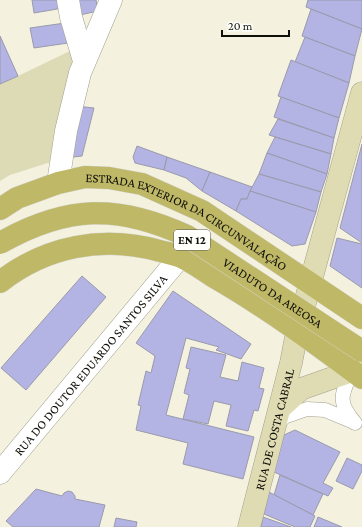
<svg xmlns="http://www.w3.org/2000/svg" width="362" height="527" viewBox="0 0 362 527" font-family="'Crimson Pro',serif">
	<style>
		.green { fill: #dddab6 }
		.building { fill: #b3b3e4; stroke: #9a9aac }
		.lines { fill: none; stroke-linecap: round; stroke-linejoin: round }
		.lane-casing { stroke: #a2a08e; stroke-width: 15 }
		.street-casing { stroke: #a2a08e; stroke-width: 23 }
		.secondary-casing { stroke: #a2a08e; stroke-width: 23 }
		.primary-casing { stroke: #d9d9d8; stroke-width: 23 }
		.lane { stroke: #fff; stroke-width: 14 }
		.street { stroke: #fff; stroke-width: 22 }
		.secondary { stroke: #dfdcb3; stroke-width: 22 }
		.primary { stroke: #bfb867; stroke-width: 22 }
		.primary-bridge-casing { stroke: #d9d9d8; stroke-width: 23; stroke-linecap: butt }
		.primary-bridge { stroke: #bfb867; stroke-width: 22 }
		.labels { text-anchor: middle; stroke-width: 4; stroke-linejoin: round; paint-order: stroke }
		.shield { fill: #fffffb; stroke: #585752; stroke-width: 1 }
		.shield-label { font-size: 12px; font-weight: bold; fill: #100f09 }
		.street-label { font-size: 13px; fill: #100f09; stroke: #fffffb }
	</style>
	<rect width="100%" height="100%" fill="#f4f2df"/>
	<path class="green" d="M 0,36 L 18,76 L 70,51 L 73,63 L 57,160 L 10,175 L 0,181 Z"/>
	<g class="building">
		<path d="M 32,0 L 62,0 L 63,8 L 34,13 Z"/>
		<path d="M 72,0 L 96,0 L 98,11 L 75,16 Z"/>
		<path d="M 308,0 L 362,0 L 362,29 L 306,7 Z"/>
		<path d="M 311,9 L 362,29 L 355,56 L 302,36 Z"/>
		<path d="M 65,23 L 68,43 L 34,48 L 30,28 Z"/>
		<path d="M 0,36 L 18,76 L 0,84 Z"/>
		<path d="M 305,37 L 355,56 L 349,83 L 295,62 Z"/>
		<path d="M 291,60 L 349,83 L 339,118 L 278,96 Z"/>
		<path d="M 281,97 L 339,118 L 334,138 L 274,117 Z"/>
		<path d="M 76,106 L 94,108 L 82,156 L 65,158 Z"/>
		<path d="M 278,119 L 334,138 L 331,154 L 269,135 Z"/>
		<path d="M 275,137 L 331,154 L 327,174 L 267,153 Z"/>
		<path d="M 362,144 L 362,243 L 340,228 Z"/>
		<path d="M 137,146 L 167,157 L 164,170 L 135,163 L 133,157 Z"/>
		<path d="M 267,153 L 327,174 L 321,192 L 259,174 Z"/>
		<path d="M 167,157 L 210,172 L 202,191 L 186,178 L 164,170 Z"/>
		<path d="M 210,172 L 252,187 L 247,199 L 241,199 L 236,211 L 202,191 Z"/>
		<path d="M 259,174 L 321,192 L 316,212 L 250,191 Z"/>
		<path d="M 250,191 L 316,212 L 305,244 L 292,246 L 236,211 L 241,199 L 247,199 Z"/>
		<path d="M 337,238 L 362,244 L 362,288 L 330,266 Z"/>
		<path d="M 82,276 L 106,297 L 26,390 L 1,368 Z"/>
		<path d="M 173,291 L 251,344 L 241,359 L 216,350 L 219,347 L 186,338 L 166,415 L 254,437 L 243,479 L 183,464 L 188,443 L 136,430 L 141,406 L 138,405 L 146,371 L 151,373 L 155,356 L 136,343 Z"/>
		<path d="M 191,347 L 226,355 L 220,377 L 238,381 L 242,362 L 264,368 L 259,388 L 264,389 L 258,411 L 254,410 L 248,431 L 226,426 L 231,405 L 214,401 L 208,424 L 183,419 L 189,395 L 184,393 L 190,369 L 186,368 Z"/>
		<path d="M 295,430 L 340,452 L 323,483 L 333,488 L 328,496 L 274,472 L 284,435 Z"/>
		<path d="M 347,458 L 362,465 L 362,471 L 353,489 L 336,481 Z"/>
		<path d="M 280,475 L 323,494 L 313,515 L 274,495 Z"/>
		<path d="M 36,489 L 62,496 L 64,493 L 68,491 L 72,492 L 75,496 L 75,499 L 105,505 L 99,527 L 13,527 L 6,521 Z"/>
		<path d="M 269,492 L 315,516 L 310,527 L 295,527 L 264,514 Z"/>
		<path d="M 263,517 L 291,527 L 261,527 Z"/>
		<path d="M 318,517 L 342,527 L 314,527 Z"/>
		<path d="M 116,518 L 137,522 L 136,527 L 114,527 Z"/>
	</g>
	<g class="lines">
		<defs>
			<g id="lane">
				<path d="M 352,371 C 342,394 336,401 355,423"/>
				<path d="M 275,427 L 284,417 L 307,409 L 325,410 L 354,422"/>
			</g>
			<g id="street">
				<path d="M 68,0 L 71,17 L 84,61"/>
				<path d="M 58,183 L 66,131 L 80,73 L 111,0"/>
				<path id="s1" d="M 0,473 L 180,257"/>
			</g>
			<g id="secondary">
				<path d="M 280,408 L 301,389 L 352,371 L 362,365"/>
				<path id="s2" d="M 249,527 L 291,363 L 297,332 L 362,93"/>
			</g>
			<g id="primary">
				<path id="s3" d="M 0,209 L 17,198 L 58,183 L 85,177 L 109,178 L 142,184 L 202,211 L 362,318"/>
				<path d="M 0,282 C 46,246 103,235 160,251 C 167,253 174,254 181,257 C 192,262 203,270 214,277 C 266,307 314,342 362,378"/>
			</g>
		</defs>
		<use href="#lane" class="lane-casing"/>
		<use href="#street" class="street-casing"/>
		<use href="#secondary" class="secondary-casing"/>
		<use href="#primary" class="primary-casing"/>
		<use href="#lane" class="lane"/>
		<use href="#street" class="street"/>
		<use href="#secondary" class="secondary"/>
		<use href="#primary" class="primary"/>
		<defs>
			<g id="primary-bridge">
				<path id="s4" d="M 0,243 C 67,205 118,204 187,236 L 362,351"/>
			</g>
		</defs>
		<use href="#primary-bridge" class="primary-bridge-casing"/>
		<use href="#primary-bridge" class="primary-bridge"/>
	</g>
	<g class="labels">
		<rect class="shield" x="174" y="230" width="36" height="20" rx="3"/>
		<g class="shield-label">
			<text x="192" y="244">EN 12</text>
		</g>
		<g class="street-label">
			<text dy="5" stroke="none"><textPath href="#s3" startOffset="204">ESTRADA EXTERIOR DA CIRCUNVALAÇÃO</textPath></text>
			<text dy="5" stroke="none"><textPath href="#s4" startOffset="299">VIADUTO DA AREOSA</textPath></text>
			<text dy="5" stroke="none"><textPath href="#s1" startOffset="141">RUA DO DOUTOR EDUARDO SANTOS SILVA</textPath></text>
			<text dy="5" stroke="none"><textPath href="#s2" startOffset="101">RUA DE COSTA CABRAL</textPath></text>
		</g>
	</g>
	<path d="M222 30v6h67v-6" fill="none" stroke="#100f09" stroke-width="2"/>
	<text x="228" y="30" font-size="12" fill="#100f09" stroke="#fffffb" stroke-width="3" paint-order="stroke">20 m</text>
</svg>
